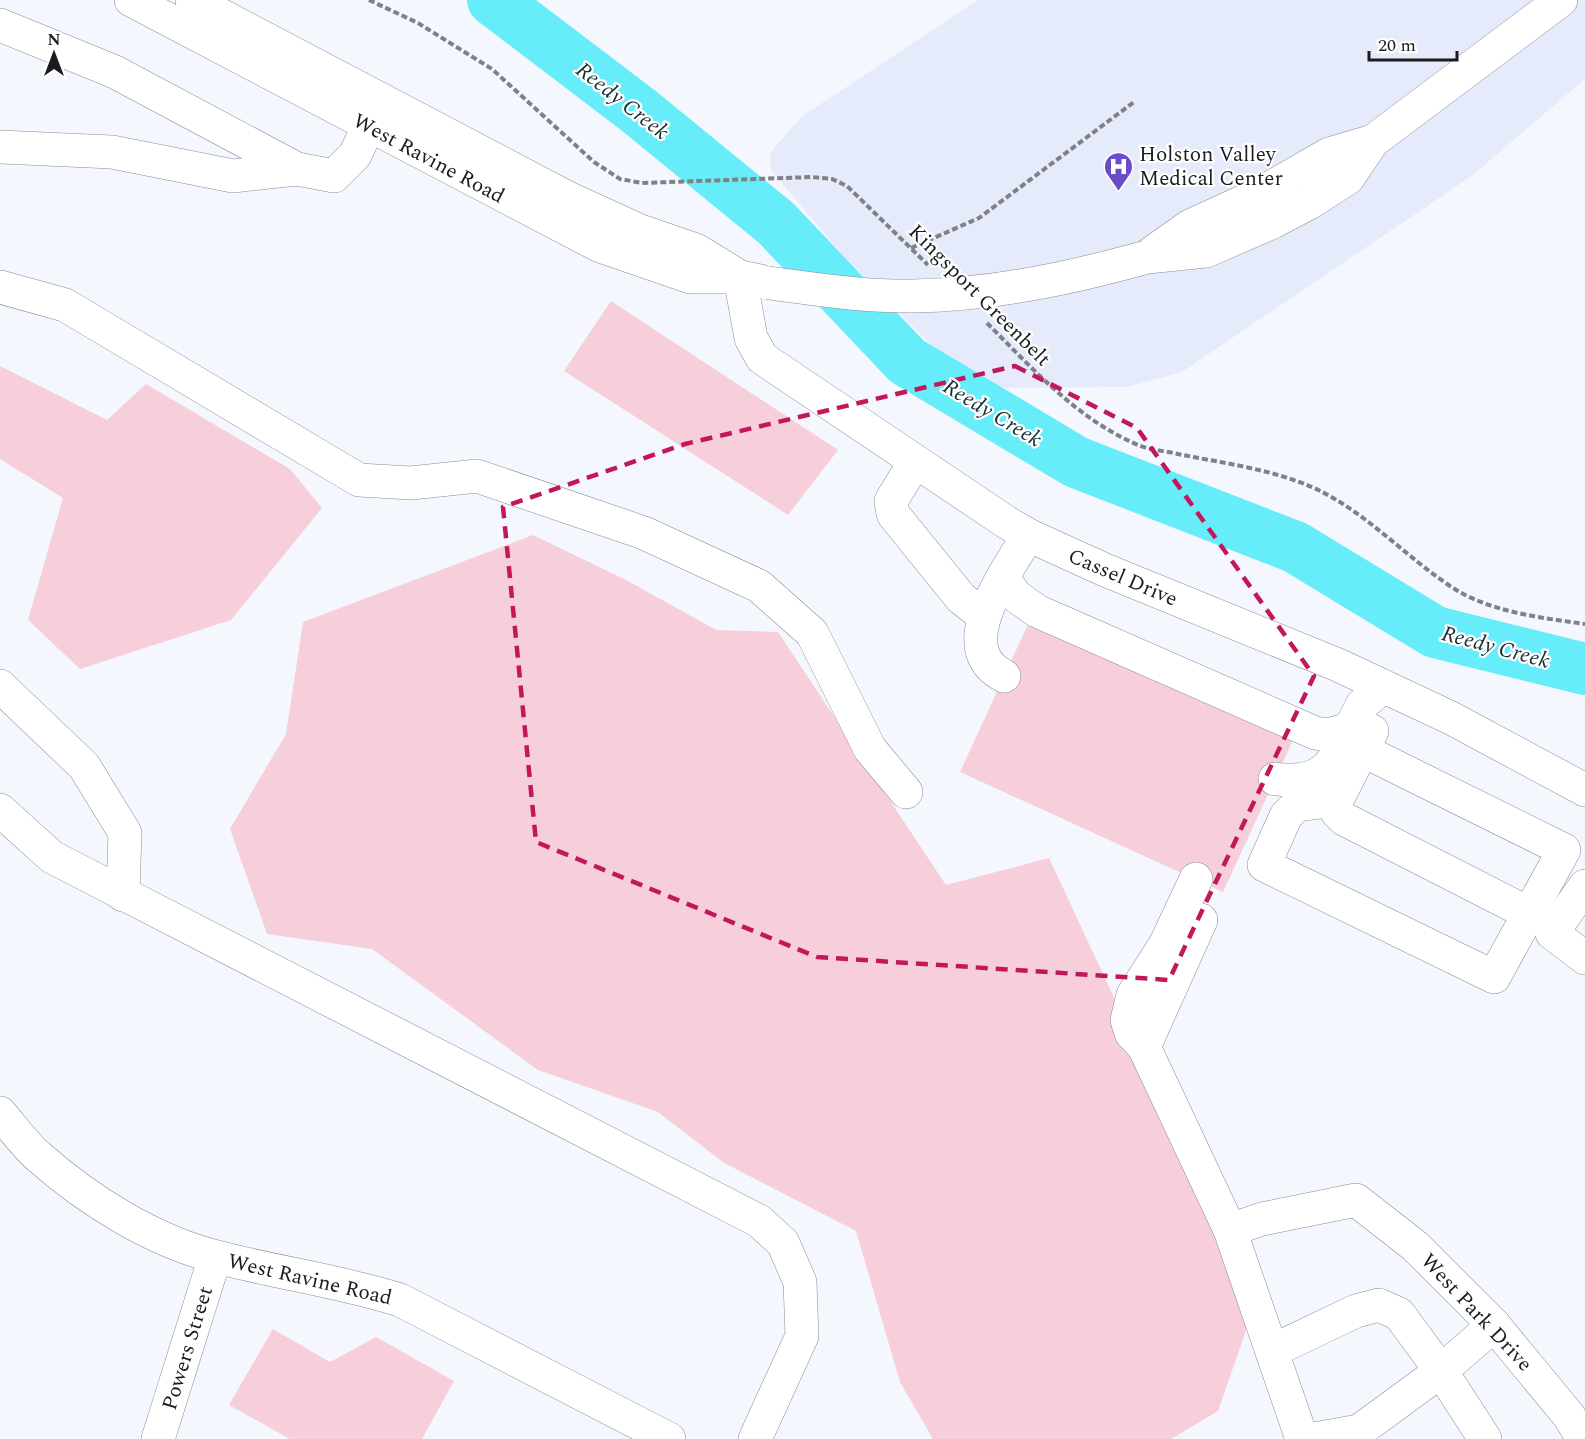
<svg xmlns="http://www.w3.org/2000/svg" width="1585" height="1439" viewBox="0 0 1585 1439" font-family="Spectral,serif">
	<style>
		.built { fill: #e6ebfb }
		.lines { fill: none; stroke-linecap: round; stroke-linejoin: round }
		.river { stroke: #67ecfa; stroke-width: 52 }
		.building { fill: #f7cfda }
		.minor-casing { stroke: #898c94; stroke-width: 34 }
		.path { stroke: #7f8185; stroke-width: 4; stroke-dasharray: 6 3; stroke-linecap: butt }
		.minor { stroke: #fff; stroke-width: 33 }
		.minor-bridge-casing { stroke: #898c94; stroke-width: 34; stroke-linecap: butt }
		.minor-bridge { stroke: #fff; stroke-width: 33 }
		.marked { fill: none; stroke: #c2185b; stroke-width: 4.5; stroke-dasharray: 12 8; stroke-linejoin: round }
		.labels { text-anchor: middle; stroke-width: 4.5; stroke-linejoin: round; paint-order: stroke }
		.poi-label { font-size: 21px; fill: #1b1c1f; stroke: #fff; text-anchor: start }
		.street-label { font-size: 21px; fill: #1b1c1f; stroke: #fff }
		.water-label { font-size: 22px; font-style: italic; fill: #193033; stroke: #fff }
	</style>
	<rect width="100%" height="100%" fill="#f4f7fe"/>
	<path class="built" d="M 978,0 L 1585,0 L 1585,79 L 1473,175 L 1182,372 L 1127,387 L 993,388 L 949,363 L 844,257 L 771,170 L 770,153 L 801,117 Z"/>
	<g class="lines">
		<path class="river" d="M 493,0 L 639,111 L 776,223 L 907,361 L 1076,462 L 1295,547 L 1435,632 L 1585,669"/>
	</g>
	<g class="building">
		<path d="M 611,301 L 838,450 L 788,515 L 564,371 Z"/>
		<path d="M 0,366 L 107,420 L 146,384 L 290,469 L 322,508 L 231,620 L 80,669 L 28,620 L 63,498 L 0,459 Z"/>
		<path d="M 533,535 L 628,581 L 716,630 L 778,632 L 946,885 L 1049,858 L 1256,1302 L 1218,1411 L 1171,1439 L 933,1439 L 900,1382 L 856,1231 L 724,1163 L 658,1112 L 538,1070 L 372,949 L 267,934 L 230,829 L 286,734 L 303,622 Z"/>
		<path d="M 1030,620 L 1293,740 L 1223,892 L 960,772 Z"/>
		<path d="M 273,1329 L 330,1362 L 376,1337 L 454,1381 L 422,1439 L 290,1439 L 229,1405 Z"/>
	</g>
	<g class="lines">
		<defs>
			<g id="minor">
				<path d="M 131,0 L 600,246 L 690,277 L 740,277 L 760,281"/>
				<path d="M 192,0 L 568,198 L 638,230 L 696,250 L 740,277"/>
				<path d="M 0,25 L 115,72 L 297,169"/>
				<path d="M 0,147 L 112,152 L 233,176 L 297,169 L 334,176 L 355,155 L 378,106"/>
				<path d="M 1149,255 L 1190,226 L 1258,195 L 1329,154 L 1373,141"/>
				<path d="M 1147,257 L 1206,251 L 1273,222 L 1309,203 L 1348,178 L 1373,141 L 1561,0"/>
				<path d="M 740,277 L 751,338 L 762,358 L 1006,522 L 1028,535 L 1105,570 L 1338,665 L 1451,718 L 1585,790"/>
				<path d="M 0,287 L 65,305 L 359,480 L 411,483 L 477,476 L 644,533 L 759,586 L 812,633 L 870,749 L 906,792"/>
				<path d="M 915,462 L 891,501 L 893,514 L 961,598 L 984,616"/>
				<path d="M 1004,580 L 1016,596 L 1037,611 L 1315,733 L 1328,735 L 1350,729 L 1362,705 L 1383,686"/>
				<path d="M 1004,676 C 948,648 1008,571 1028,535"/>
				<path d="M 0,686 L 84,766 L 125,833 L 123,895"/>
				<path d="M 1372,731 L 1337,800 L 1337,812 L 1344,819 L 1528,913"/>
				<path d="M 1275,779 C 1322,785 1332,767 1350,729"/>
				<path d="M 1337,800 L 1297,805 L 1286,816 L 1264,865 L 1494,977 L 1564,850 L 1364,751"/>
				<path d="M 0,810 L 52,857 L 759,1221 L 783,1243 L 800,1282 L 802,1336 L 755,1439"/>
				<path d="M 1196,879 L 1165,945 L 1133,995 L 1127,1020 L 1131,1033 L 1144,1047 L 1230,1230 L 1262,1219 L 1356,1200 L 1415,1246 L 1494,1325 L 1569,1416 L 1583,1439"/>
				<path d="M 1585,886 L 1552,933 L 1585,958"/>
				<path d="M 1144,1047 L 1201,920"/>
				<path d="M 0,1113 C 13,1128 25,1145 39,1157 C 89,1201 153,1241 217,1257 C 278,1273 340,1281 400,1300 L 669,1439"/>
				<path d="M 1230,1230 L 1302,1439"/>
				<path d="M 1272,1351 L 1356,1311 L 1379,1305 L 1399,1314 L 1441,1371 L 1485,1439"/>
				<path d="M 158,1439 L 215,1257"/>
				<path d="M 1314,1439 L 1359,1431 L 1441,1371 L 1494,1325"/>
			</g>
		</defs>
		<use href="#minor" class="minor-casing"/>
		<g class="path">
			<path d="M 369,0 L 418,23 L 492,69 L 594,162 L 620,179 L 642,183 L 812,177 L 832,179 L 847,186 L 928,265"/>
			<path d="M 911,248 L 979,218 L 1134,102"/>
			<path d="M 987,323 C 1033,369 1077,419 1138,445 C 1150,450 1165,451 1178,454 C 1222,463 1272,469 1314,488 C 1364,511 1402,553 1447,584 C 1487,612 1537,617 1585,624"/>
		</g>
		<use href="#minor" class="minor"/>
		<defs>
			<path id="minor-bridge" d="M 768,283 C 816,289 865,297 913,296 C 992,295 1071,278 1147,257"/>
		</defs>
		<use href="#minor-bridge" class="minor-bridge-casing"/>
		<use href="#minor-bridge" class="minor-bridge"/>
	</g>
	<path class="marked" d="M 1015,366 L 1137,428 L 1314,676 L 1169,980 L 817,957 L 536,842 L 503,507 L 685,444 Z"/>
	<defs>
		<symbol id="hospital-pin" viewBox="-11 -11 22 30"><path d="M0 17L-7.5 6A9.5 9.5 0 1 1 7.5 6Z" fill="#684dc6" stroke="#fff"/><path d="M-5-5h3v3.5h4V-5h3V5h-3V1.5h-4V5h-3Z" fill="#fff"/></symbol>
	</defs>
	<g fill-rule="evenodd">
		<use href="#hospital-pin" x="1102" y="150" width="33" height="45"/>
	</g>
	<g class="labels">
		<g class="poi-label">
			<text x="1139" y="161">Holston Valley<tspan x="1139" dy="24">Medical Center</tspan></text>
		</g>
		<g class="street-label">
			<text transform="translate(429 158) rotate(28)" y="7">West Ravine Road</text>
			<text transform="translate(980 295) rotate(45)" y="7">Kingsport Greenbelt</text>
			<text transform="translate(1123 577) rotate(23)" y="7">Cassel Drive</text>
			<text transform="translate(310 1279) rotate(13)" y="7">West Ravine Road</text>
			<text transform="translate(1477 1312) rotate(47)" y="7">West Park Drive</text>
			<text transform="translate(187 1348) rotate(-73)" y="7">Powers Street</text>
		</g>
		<g class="water-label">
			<text transform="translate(623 100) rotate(38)" y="8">Reedy Creek</text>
			<text transform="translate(993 412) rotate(31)" y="8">Reedy Creek</text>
			<text transform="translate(1496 646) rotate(15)" y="8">Reedy Creek</text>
		</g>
	</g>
	<g transform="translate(54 54)" stroke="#ffffff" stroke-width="4.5" paint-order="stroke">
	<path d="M0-4.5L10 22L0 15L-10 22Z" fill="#1b1c1f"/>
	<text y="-9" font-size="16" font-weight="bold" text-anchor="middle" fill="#1b1c1f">N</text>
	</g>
	<path d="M1369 51v9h88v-9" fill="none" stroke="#1b1c1f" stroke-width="3"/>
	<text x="1378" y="51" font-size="18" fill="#1b1c1f" stroke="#ffffff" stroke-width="4.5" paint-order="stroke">20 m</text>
</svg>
